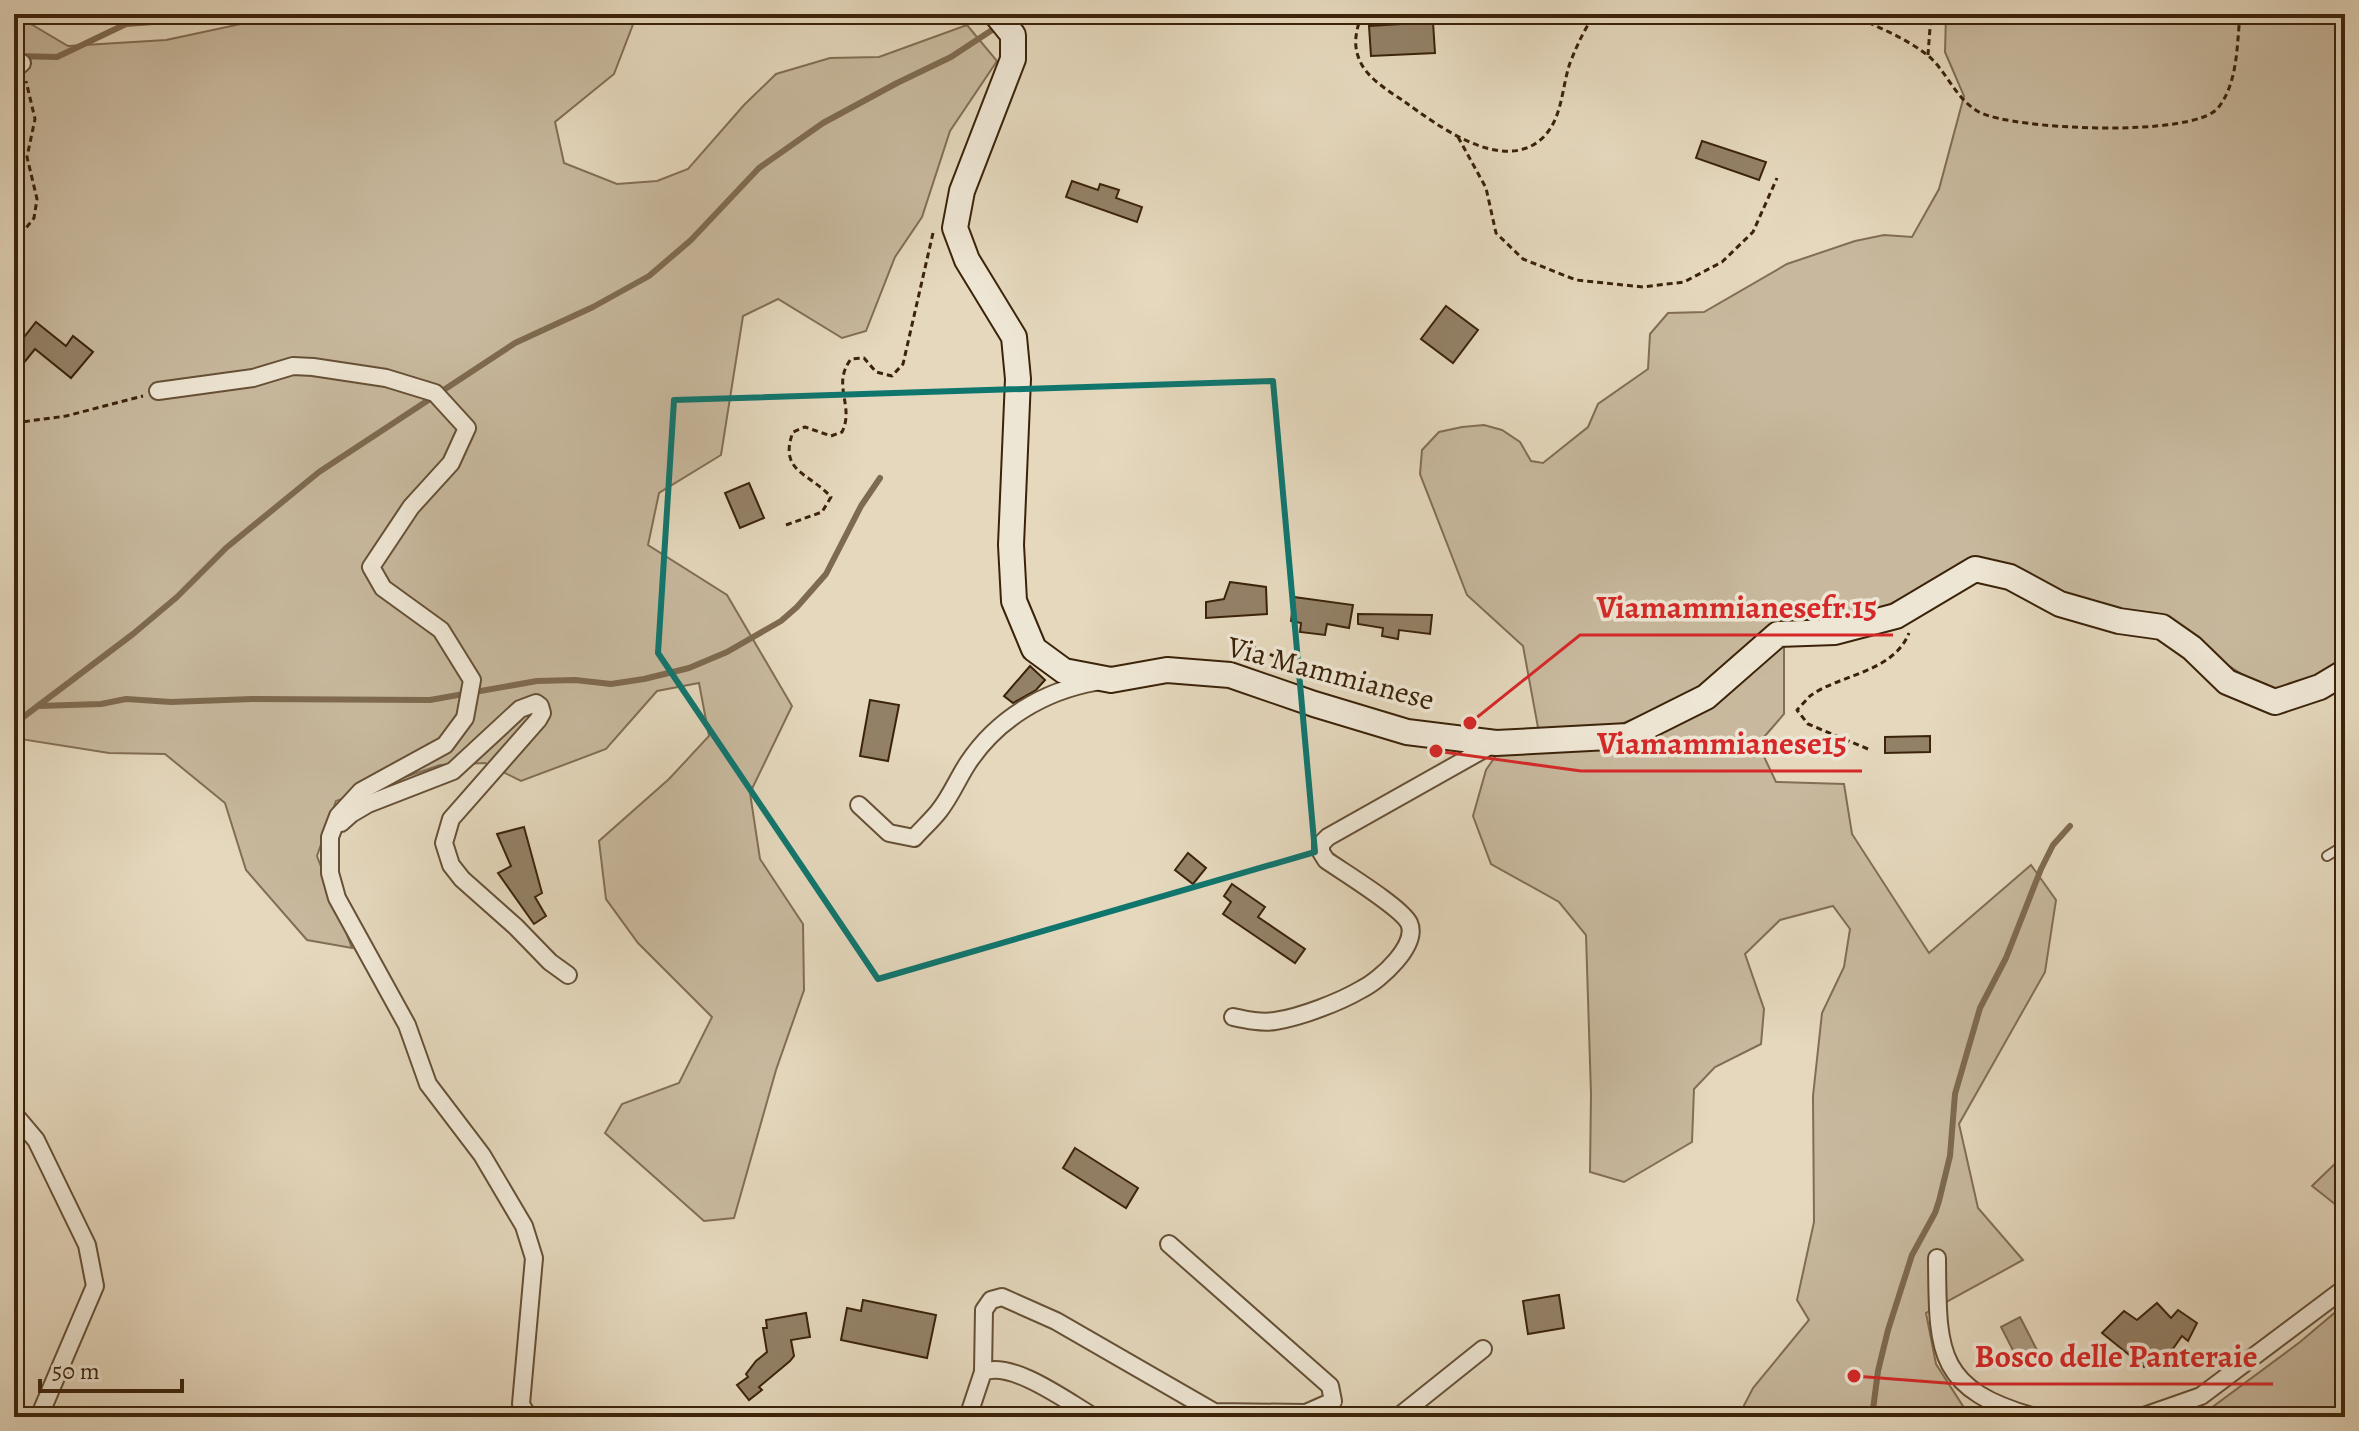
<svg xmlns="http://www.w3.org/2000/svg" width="2359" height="1431" viewBox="0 0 2359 1431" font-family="Alegreya,serif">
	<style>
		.green { fill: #c8b99e; stroke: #826e54; stroke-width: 2 }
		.water { fill: #ab9a80; stroke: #7e6a50; stroke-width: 2 }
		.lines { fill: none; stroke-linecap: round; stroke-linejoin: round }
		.stream { stroke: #7e6a50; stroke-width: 6 }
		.building { fill: #938167; stroke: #3b2309; stroke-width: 2 }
		.service-casing { stroke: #665036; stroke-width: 12 }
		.minor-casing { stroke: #665036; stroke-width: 20 }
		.secondary-casing { stroke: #3b2309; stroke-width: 28 }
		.path { stroke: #3b2309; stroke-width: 3; stroke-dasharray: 6 4; stroke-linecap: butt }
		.service { stroke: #eee6d4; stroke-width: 8 }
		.minor { stroke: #eee6d4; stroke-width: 16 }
		.secondary { stroke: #eee6d4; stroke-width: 24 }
		.marked { fill: none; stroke: #0f766e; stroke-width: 6; stroke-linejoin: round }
		.labels { text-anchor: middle; stroke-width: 7; stroke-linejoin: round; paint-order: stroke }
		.street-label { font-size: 30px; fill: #3b2309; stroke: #eee6d4 }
		.leader { fill: none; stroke: #d62828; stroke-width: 3 }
		.callout-dot { fill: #d62828; stroke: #eee6d4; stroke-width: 3 }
		.callout-label { font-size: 32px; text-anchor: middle; font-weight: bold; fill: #d62828; stroke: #eee6d4; stroke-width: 7; stroke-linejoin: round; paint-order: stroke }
	</style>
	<rect width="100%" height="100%" fill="#e5d8bd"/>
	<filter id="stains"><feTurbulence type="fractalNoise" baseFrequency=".0025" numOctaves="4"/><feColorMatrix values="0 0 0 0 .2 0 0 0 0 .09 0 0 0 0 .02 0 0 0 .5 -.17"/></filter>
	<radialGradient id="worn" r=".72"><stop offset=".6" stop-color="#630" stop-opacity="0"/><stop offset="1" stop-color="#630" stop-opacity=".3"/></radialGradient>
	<g class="green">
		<path d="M 14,14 L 68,46 L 166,40 L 287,14 L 637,14 L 614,74 L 555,122 L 564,163 L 617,184 L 657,181 L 688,169 L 744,105 L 776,74 L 830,58 L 879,57 L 967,25 L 997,61 L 950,131 L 922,217 L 895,257 L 866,331 L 842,338 L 778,299 L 743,316 L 721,455 L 659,493 L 648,545 L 727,595 L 792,706 L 750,793 L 760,859 L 803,924 L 804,990 L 776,1070 L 734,1218 L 704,1221 L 605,1133 L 622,1104 L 679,1083 L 712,1017 L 638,943 L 606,899 L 599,841 L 669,779 L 709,736 L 699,683 L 657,691 L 606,749 L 521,781 L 485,763 L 440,765 L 336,801 L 317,856 L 352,948 L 307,940 L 246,870 L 225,803 L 165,754 L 109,753 L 14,738 Z"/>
		<path d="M 1946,14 L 2345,14 L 2345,663 L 2308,685 L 2265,689 L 2226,664 L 2190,632 L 2155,613 L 2090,606 L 2005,565 L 1931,583 L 1871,614 L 1800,618 L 1757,636 L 1685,698 L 1621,724 L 1539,733 L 1523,646 L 1467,595 L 1420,474 L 1422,450 L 1439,432 L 1462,427 L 1484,425 L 1502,430 L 1520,442 L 1531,461 L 1543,463 L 1588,427 L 1598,404 L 1648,369 L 1650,334 L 1668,313 L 1704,312 L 1787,264 L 1855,241 L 1884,235 L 1912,237 L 1939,189 L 1964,96 L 1945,52 Z"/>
		<path d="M 1784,646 L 1784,714 L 1758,744 L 1776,782 L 1844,784 L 1852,834 L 1929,953 L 2031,865 L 2056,900 L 2045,972 L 1959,1124 L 1978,1208 L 2023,1260 L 1926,1313 L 1936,1364 L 1970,1417 L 1738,1417 L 1753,1388 L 1809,1320 L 1797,1300 L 1814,1222 L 1813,1096 L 1822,1013 L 1844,967 L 1850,929 L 1833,906 L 1780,920 L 1745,954 L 1764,1009 L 1761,1044 L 1715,1067 L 1694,1089 L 1692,1142 L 1624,1182 L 1590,1172 L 1591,1094 L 1586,935 L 1559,902 L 1491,864 L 1473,816 L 1486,770 L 1499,751 L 1640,740 Z"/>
		<path d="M 2345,1154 L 2345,1212 L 2312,1186 Z"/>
		<path d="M 2345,1304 L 2345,1417 L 2199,1417 L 2300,1342 Z"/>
	</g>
	<path class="water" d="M 2020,1317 L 2040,1356 L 2021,1366 L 2001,1327 Z"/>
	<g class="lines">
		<g class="stream">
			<path d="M 14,56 L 57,57 L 126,24 L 153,22 L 183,14"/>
			<path d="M 38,706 L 101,704 L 126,699 L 171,702 L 252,699 L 430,700 L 537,681 L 575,680 L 611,684 L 644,679 L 689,668 L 727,652 L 781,621 L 797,607 L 826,574 L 861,506 L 880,478"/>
			<path d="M 14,724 L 133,634 L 177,597 L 226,548 L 319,472 L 515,343 L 593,307 L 649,276 L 691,240 L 759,168 L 823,123 L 897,83 L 951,57 L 992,30"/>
			<path d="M 1872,1417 L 1878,1371 L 1888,1330 L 1912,1255 L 1935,1213 L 1939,1201 L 1950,1156 L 1955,1094 L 1980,1008 L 2006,958 L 2041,869 L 2053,845 L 2070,826"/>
		</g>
	</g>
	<g class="building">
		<path d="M 1433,22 L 1435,53 L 1371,56 L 1369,26 Z"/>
		<path d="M 1702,141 L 1766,162 L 1759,180 L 1696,158 Z"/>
		<path d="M 1072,181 L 1098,190 L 1100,184 L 1119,190 L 1116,198 L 1142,207 L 1137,222 L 1066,197 Z"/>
		<path d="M 1446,306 L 1478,330 L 1453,363 L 1421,339 Z"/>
		<path d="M 36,322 L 66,346 L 73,336 L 93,352 L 71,378 L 35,349 L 14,375 L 14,350 Z"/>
		<path d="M 749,483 L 764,518 L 740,528 L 725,493 Z"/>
		<path d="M 1230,582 L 1266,587 L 1267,614 L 1206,618 L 1206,602 L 1224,599 Z"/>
		<path d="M 1294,597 L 1353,605 L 1349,628 L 1327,624 L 1325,635 L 1300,632 L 1301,623 L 1291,621 Z"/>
		<path d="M 1358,614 L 1432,615 L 1430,634 L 1399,630 L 1398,639 L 1382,636 L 1383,628 L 1358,624 Z"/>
		<path d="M 1030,666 L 1045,680 L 1036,690 L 1013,703 L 1004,696 Z"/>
		<path d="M 870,700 L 899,705 L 888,761 L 860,756 Z"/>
		<path d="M 1930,736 L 1930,752 L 1885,753 L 1885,737 Z"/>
		<path d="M 524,827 L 542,893 L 535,897 L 546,916 L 534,924 L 498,873 L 511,866 L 497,834 Z"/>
		<path d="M 1188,853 L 1206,868 L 1193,884 L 1175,870 Z"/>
		<path d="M 1232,884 L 1265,907 L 1258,917 L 1305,949 L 1295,963 L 1223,914 L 1231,902 L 1224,896 Z"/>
		<path d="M 1075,1148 L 1138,1188 L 1126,1208 L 1063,1168 Z"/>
		<path d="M 1559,1295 L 1564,1328 L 1528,1334 L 1523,1301 Z"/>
		<path d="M 863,1300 L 936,1315 L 927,1358 L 841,1340 L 847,1308 L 861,1311 Z"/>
		<path d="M 2157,1303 L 2171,1318 L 2178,1310 L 2197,1323 L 2188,1341 L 2182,1336 L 2165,1360 L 2156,1355 L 2144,1367 L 2102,1333 L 2124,1311 L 2137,1320 Z"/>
		<path d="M 806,1313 L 810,1337 L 791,1340 L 794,1356 L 790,1361 L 759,1387 L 762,1390 L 749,1400 L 737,1385 L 748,1377 L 746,1374 L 756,1361 L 767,1352 L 763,1328 L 767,1328 L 766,1320 Z"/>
	</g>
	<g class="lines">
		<defs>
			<path id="service" d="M 2327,856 L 2345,845"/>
			<g id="minor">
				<path d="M 14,70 L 22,63"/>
				<path d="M 158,391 L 253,378 L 293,366 L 313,367 L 386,378 L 435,393 L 467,428 L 451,463 L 411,507 L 371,567 L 383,588 L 441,630 L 472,680 L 465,718 L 445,745 L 361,791 L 338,816 L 330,837 L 330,873 L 337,898 L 407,1025 L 428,1084 L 482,1155 L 524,1226 L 534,1258 L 521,1404 L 528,1417"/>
				<path d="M 859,805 L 889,833 L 914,838 C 922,829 932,820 939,811 C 951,796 958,778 968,763 C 997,719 1044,691 1095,682"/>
				<path d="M 341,823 L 351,814 L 368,804 L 453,771 L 520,709 L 536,703 L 540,706 L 542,713 L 538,720 L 451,819 L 444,843 L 451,865 L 462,879 L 516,927 L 550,962 L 568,975"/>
				<path d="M 1233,1017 C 1247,1020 1261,1023 1275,1021 C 1301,1017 1340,1002 1362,989 C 1380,980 1419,945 1409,923 C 1401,907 1343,872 1326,860 L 1321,852 L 1321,844 L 1328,837 L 1495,743"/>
				<path d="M 14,1114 L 36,1140 L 87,1245 L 95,1286 L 39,1417"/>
				<path d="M 1937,1258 C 1938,1350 1934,1389 2035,1417"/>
				<path d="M 983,1372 L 984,1310 L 991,1300 L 1002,1297 L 1056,1321 L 1214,1412 L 1306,1413 L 1333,1401 L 1330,1386 L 1169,1244"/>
				<path d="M 968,1417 L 983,1372 C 1012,1360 1068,1402 1094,1417"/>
				<path d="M 1398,1417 L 1483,1349"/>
				<path d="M 2141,1417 L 2201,1396 L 2345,1288"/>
			</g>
			<path id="secondary" d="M 996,14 L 1013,35 L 1013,59 L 962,191 L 955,228 L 967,260 L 1014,337 L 1018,379 L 1011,545 L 1014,601 L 1034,649 L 1064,671 L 1111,680 L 1167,670 L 1230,675 L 1314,704 L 1407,732 L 1496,743 L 1628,736 L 1706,697 L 1778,634 L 1835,632 L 1896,616 L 1975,569 L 2010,577 L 2060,604 L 2119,621 L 2162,627 L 2192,648 L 2227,682 L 2275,702 L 2320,687 L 2345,672"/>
		</defs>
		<use href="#service" class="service-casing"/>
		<use href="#minor" class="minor-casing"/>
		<use href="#secondary" class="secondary-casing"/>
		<g class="path">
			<path d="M 1362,14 C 1357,27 1353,42 1358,56 C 1364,77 1389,91 1405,102 C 1437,125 1499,172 1539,141 C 1563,122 1561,89 1570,63 C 1577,45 1584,30 1595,14"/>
			<path d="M 1850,14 C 1875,26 1904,37 1926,54 C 1946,69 1955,99 1979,112 C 2013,130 2193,138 2218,108 C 2238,83 2237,44 2240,14"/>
			<path d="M 781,21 L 811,14"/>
			<path d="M 1928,55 L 1931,14"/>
			<path d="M 1458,137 L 1486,188 L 1496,233 L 1523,259 L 1576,280 L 1643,287 L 1684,282 L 1722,262 L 1753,232 L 1777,178"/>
			<path d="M 14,243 L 34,218 L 37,199 L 27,157 L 35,119 L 26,81"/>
			<path d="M 14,423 L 66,416 L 143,396"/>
			<path d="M 786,525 L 822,512 L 831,497 C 810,473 778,472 793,432 L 805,427 L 831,436 L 842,432 C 855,406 831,385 851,359 L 864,358 L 876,372 L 892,376 L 903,364 L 933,233"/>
			<path d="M 1233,639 L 1361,692 L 1361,694"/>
			<path d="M 1868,749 L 1808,724 L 1797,710 C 1801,706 1806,700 1810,696 C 1840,674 1893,673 1909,633"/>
		</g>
		<use href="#service" class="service"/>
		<use href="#minor" class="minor"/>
		<use href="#secondary" class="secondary"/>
	</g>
	<path class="marked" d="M 1273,381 L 1315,852 L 878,979 L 658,653 L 674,400 Z"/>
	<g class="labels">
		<g class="street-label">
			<text transform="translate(1331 673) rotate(15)" y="10">Via Mammianese</text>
		</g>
	</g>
	<path class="leader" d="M1470 723L1580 635H1893M1436 751L1581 771H1862M1854 1376L1958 1384H2273"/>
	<g class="callout-dot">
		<circle cx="1470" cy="723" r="8"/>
		<circle cx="1436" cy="751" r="8"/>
		<circle cx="1854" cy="1376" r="8"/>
	</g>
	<g class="callout-label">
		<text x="1737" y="618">Viamammianesefr.15</text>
		<text x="1722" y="754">Viamammianese15</text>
		<text x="2116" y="1367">Bosco delle Panteraie</text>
	</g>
	<rect width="2359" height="1431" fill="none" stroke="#e5d8bd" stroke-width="48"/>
	<rect x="16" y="16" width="2327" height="1399" fill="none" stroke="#3b2309" stroke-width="4"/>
	<rect x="24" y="24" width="2311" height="1383" fill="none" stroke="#3b2309" stroke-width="2"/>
	<path d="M40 1379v12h142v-12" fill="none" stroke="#3b2309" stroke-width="4"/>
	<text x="52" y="1379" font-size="24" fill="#3b2309" stroke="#eee6d4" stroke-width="6" paint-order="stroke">50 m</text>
	<rect width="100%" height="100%" filter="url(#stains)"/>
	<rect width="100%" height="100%" fill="url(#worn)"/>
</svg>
